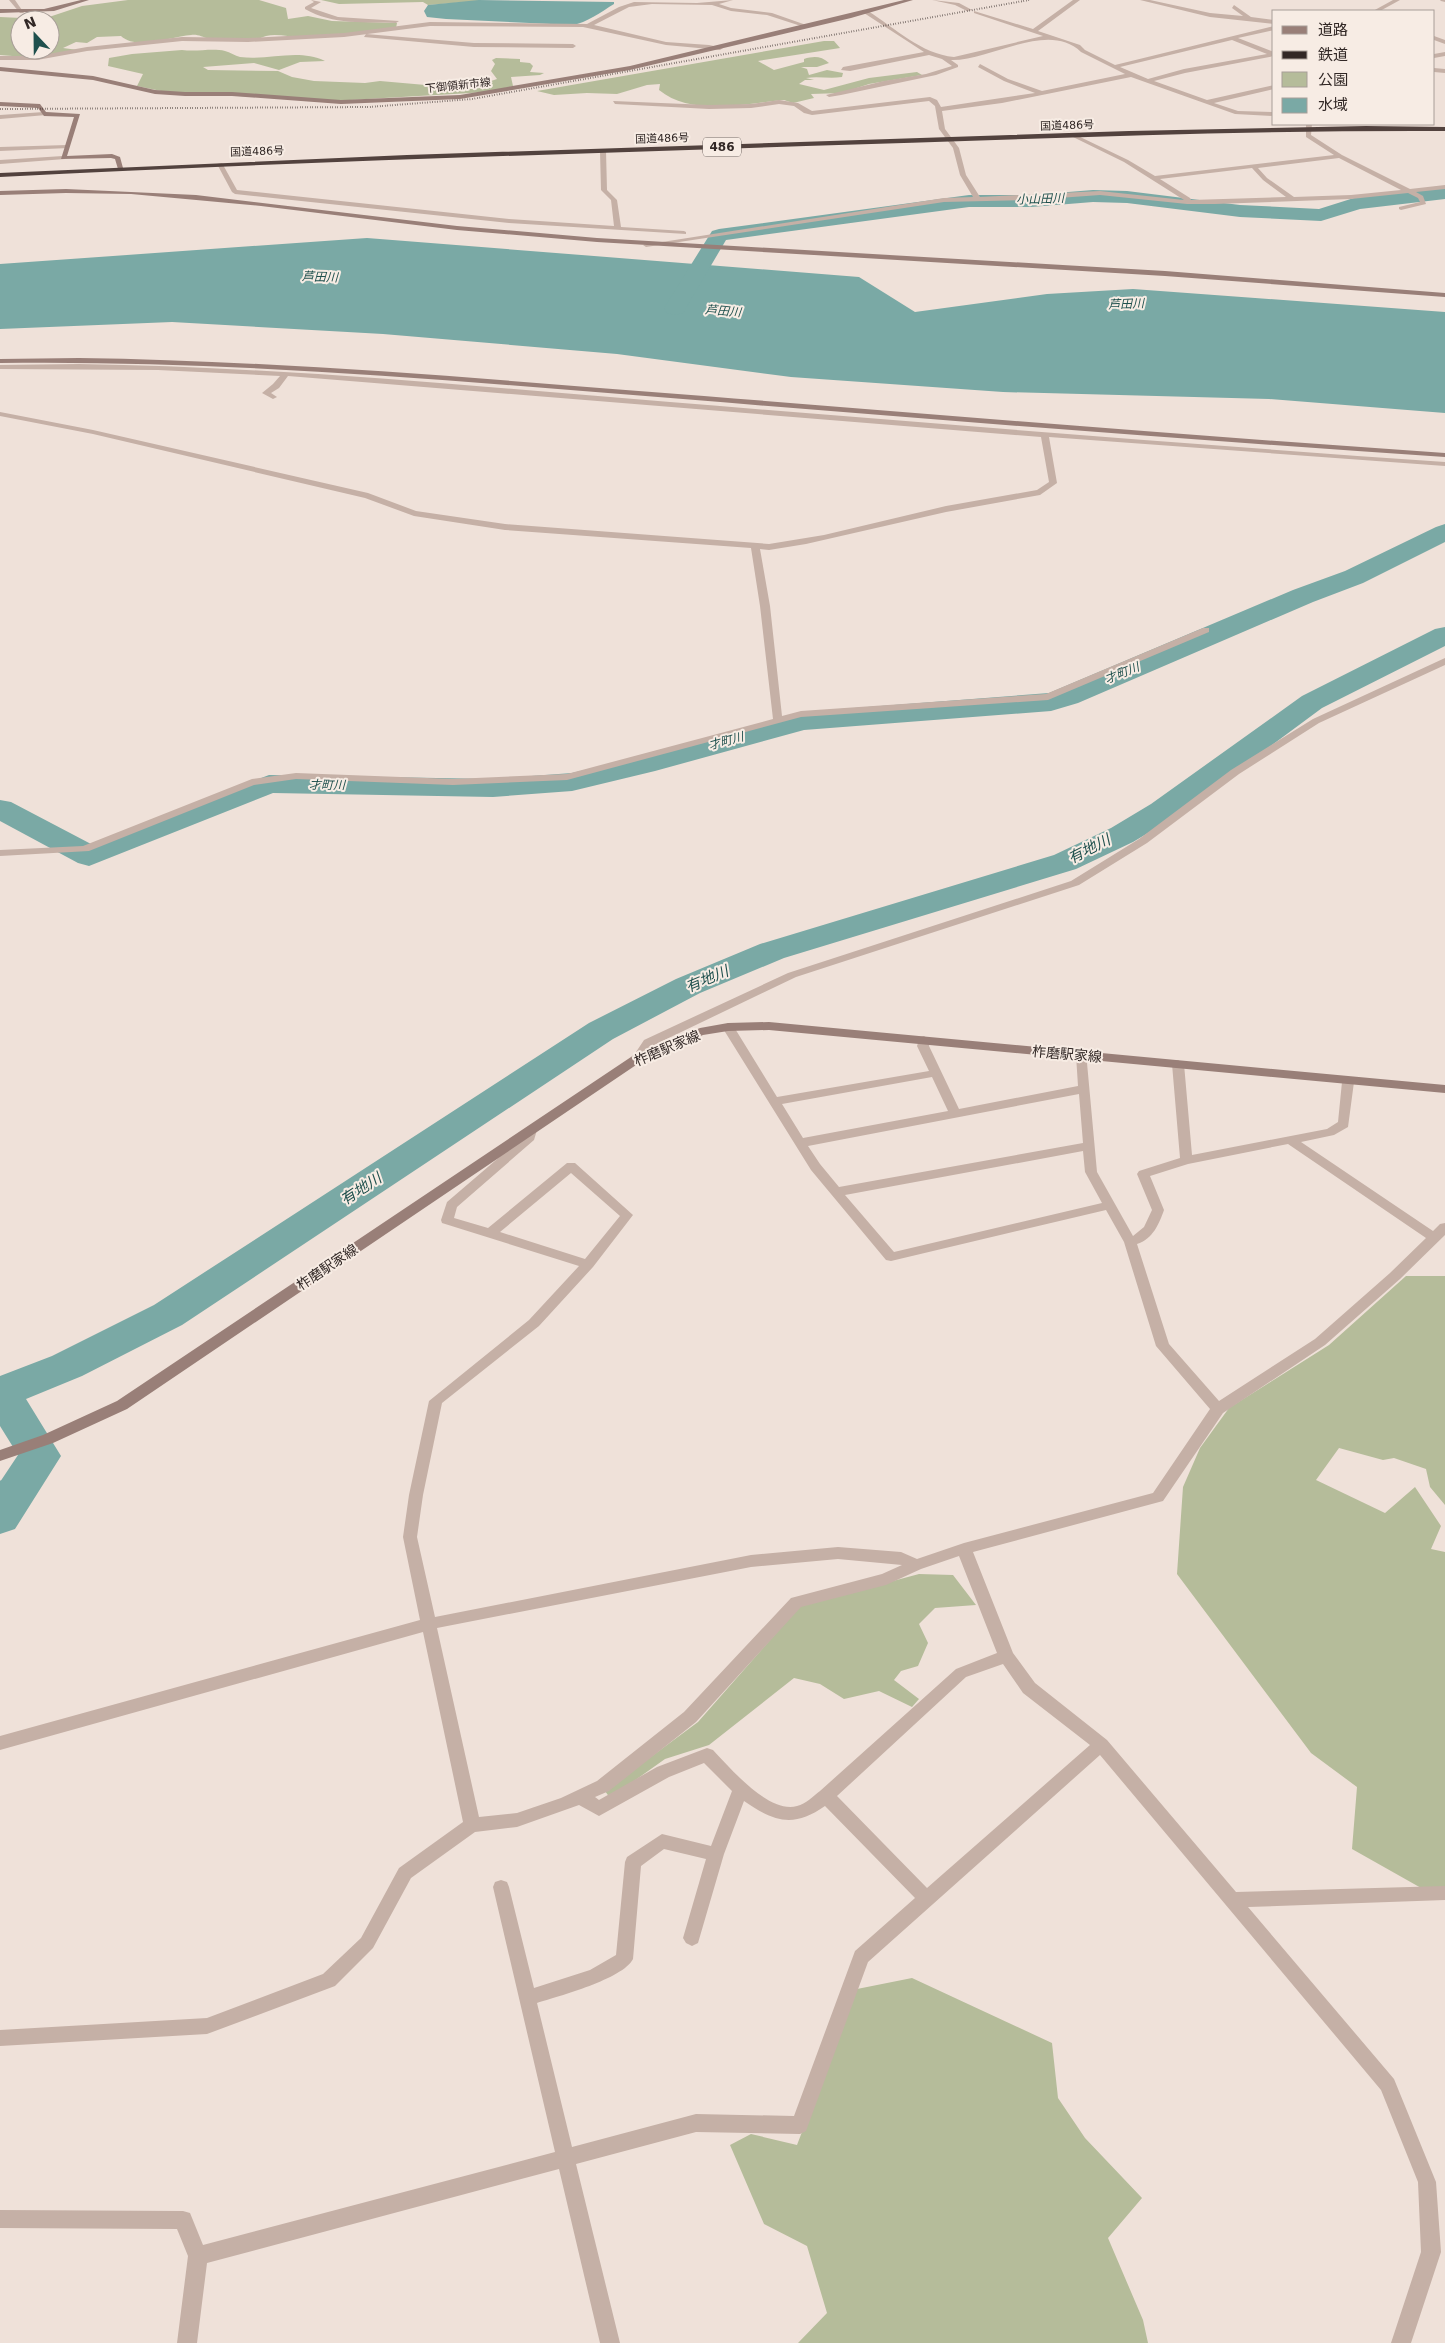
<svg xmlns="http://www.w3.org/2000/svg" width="1445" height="2343" viewBox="0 0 1445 2343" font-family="'DejaVu Sans','Noto Sans JP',sans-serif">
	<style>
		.green { fill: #b5bc9a; fill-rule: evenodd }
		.water { fill: #7aa9a5 }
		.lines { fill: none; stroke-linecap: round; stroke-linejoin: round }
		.stream { stroke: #7aa9a5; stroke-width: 7 }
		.river { fill: #7aa9a5; fill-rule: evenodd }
		.street { fill: #c5b0a6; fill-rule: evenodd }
		.secondary { fill: #997f78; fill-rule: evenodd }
		.highway { fill: #52423e; fill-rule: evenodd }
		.rail { stroke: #322826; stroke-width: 2; stroke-dasharray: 0.5 2; stroke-linecap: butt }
		.labels { text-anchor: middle; stroke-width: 4; stroke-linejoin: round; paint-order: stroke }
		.far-street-label { font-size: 11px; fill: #322826; stroke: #f7ece4 }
		.shield { fill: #f7ece4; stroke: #6d635f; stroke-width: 1 }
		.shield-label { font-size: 12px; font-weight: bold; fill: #322826 }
		.far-water-label { font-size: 12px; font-style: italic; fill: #1f504d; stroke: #f7ece4 }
		.street-label { font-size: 14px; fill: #322826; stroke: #f7ece4 }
		.water-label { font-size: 15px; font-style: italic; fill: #1f504d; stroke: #f7ece4 }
	</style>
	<rect width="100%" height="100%" fill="#efe1d9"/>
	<g class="green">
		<path d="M 128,0 L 259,0 L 286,8 L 288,19 L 308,16 L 332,21 L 397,23 L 396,28 C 366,31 335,36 304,37 C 292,38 278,33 266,36 C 262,37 259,39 255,40 C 245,41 219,42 209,39 C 202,37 198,34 191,35 C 173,36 137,51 121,36 L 97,37 L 87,43 L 76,42 L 63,48 L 78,50 L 37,58 L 0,55 L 0,17 L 43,19 L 82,6 ZM 20,20 L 50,20 L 50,50 L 20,50 Z"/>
		<path d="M 321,0 L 479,0 L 480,1 L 428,5 L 423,2 L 339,4 Z"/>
		<path d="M 824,41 L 834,41 L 840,48 L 758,61 L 774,70 L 804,62 L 804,59 C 814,56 821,56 829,63 L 817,67 L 801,67 L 807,69 L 809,75 L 827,70 L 843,73 L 842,77 C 829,79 819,76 806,78 L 814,80 L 805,80 L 799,84 L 824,90 L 869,78 L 917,72 L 922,75 L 869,84 L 842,93 L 811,94 L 814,98 L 793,103 L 784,100 C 746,103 692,117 659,90 L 660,84 L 647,85 L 617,94 L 587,93 L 554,95 L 537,91 Z"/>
		<path d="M 182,50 C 197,52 212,48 225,51 C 230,52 235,56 240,57 C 269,61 297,48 325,61 L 300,62 L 279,70 L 254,63 L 203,67 L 208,70 L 278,71 L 292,77 L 314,81 L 365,83 L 380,81 L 437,86 L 464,82 L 488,82 L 497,79 L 491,71 L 495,64 L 492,60 L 496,58 L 520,59 L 520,62 L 530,63 L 533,66 L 530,72 L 544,73 L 540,75 L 511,77 L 513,86 L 488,92 L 332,101 L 166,92 L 137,86 L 143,74 L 108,66 L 109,58 L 132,54 Z"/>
		<path d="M 1406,1276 L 1445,1276 L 1445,1505 L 1430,1487 L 1426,1469 L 1394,1458 L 1383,1460 L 1339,1448 L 1316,1480 L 1385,1513 L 1415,1487 L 1441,1526 L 1431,1549 L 1445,1552 L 1445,1891 L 1430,1893 L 1352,1849 L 1357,1787 L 1311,1753 L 1177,1574 L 1183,1487 L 1200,1448 L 1229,1408 L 1329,1345 Z"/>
		<path d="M 919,1574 L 953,1575 L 976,1605 L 935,1608 L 919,1624 L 928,1643 L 918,1666 L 901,1671 L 894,1680 L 919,1699 L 912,1707 L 879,1691 L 844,1699 L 820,1684 L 794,1678 L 709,1745 L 665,1759 L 610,1798 L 605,1791 L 698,1722 L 800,1606 Z"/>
		<path d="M 912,1978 L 1052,2043 L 1058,2098 L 1085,2138 L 1142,2198 L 1108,2238 L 1143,2320 L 1148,2343 L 798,2343 L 827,2313 L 807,2246 L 764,2224 L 730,2145 L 751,2134 L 797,2145 L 857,1989 Z"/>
	</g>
	<g class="water">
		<path d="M 479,0 L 614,2 L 614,4 C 601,12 586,23 573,25 L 446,19 L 427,17 L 424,11 L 428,5 Z"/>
		<path d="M 367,238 L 859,277 L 915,312 L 1047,294 L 1133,289 L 1445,312 L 1445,413 L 1269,399 L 1003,392 L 791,377 L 617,354 L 383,334 L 172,322 L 0,329 L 0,264 Z"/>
	</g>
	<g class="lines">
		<path class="stream" d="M 1,1484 L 19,1487"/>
		<g class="river">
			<path d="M 1445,187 L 1445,199 L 1360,209 L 1321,221 L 1240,217 L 1127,203 L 1093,202 L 1031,207 L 969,207 L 726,240 L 683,313 L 675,315 L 667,313 L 664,308 L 712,231 L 719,229 L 969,195 L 1031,195 L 1093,190 L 1127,191 L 1240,205 L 1319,209 L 1357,197 Z"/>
			<path d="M 1445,524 L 1445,542 L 1363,583 L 1313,602 L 1078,703 L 1051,711 L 804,730 L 655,771 L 572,791 L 493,797 L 273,793 L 89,866 L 78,863 L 0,821 L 0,800 L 11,802 L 91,844 L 269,775 L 493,779 L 572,773 L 637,758 L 802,712 L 1049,693 L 1293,590 L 1345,571 L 1436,527 Z"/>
			<path d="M 1445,627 L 1445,646 L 1322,708 L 1173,818 L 1133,842 L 1076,869 L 784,958 L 700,993 L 613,1039 L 182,1325 L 82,1376 L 26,1399 L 61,1456 L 15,1529 L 0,1534 L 0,1482 L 18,1455 L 0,1426 L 0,1376 L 52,1356 L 154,1305 L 589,1023 L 676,979 L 760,944 L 1054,855 L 1111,828 L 1151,804 L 1302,696 L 1435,629 Z"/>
		</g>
		<g class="street">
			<path d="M 9,0 L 15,0 L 24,13 L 20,13 Z"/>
			<path d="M 311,0 L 321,2 L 311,8 L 338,17 L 399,21 L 396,23 C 365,22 333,25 305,9 L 305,7 L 314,2 Z"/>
			<path d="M 733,0 L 719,4 L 731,8 L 772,13 L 809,26 L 804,27 L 767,15 L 731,11 L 712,5 L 652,4 L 629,7 L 594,25 L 666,42 L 709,45 L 723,48 L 720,50 L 666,45 L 583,27 L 430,26 L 344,37 L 248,42 L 182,41 L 87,51 L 37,60 L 0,60 L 0,56 L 37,56 L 87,47 L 182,37 L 248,38 L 344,33 L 430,22 L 587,24 L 619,7 L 634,2 L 697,3 Z"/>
			<path d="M 932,0 L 959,3 L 972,10 L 967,11 L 955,5 Z"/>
			<path d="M 1073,0 L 1080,0 L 1038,31 L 1080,45 L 1085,50 L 1115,65 L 1274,26 L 1274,30 L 1238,38 L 1274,52 L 1274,56 L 1185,73 L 1154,81 L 1207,100 L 1274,85 L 1274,89 L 1214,103 L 1238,111 L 1274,112 L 1274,116 L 1235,114 L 1131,77 L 1002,103 L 942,111 L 945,129 L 959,148 L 966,175 L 980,197 L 1100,191 L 1184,200 L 1124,162 L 1071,136 L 1076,135 L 1128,160 L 1155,176 L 1334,155 L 1306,137 L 1306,124 L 1312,124 L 1311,135 L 1342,155 L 1410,189 L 1445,185 L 1445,189 L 1416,192 L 1423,196 L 1426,204 L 1401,210 L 1399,209 L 1399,207 L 1420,202 L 1418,198 L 1408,193 L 1351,199 L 1215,204 L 1187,204 L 1100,195 L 1031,200 L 944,202 L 646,247 L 643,245 L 944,198 L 973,197 L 960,175 L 953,148 L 939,129 L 935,106 L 929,101 L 812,115 L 804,113 L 794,106 L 779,104 L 751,108 L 709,109 L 615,104 L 613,101 L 709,105 L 751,104 L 779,100 L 798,103 L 812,111 L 930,97 L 937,100 L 941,107 L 1035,93 L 1004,81 L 978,67 L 980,64 L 1008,79 L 1042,91 L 1125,74 L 1081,52 C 1048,20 990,61 951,60 L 958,65 L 958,67 L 936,75 L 841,95 L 829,97 L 826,95 L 884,81 L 926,74 L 952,66 L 942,59 L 929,55 L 850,71 L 841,70 L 843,67 L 924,52 L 864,13 L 864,11 L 868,11 C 895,28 921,54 954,57 L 1043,36 L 974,13 L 974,11 L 1033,29 ZM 1232,40 L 1267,54 L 1184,69 L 1148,79 L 1120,67 ZM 1339,158 L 1401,190 L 1351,195 L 1294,197 L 1267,178 L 1258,168 ZM 1252,168 L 1263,180 L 1286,197 L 1191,200 L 1190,198 L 1160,179 Z"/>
			<path d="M 1140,0 L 1150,0 L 1210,13 L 1243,16 L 1232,8 L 1234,5 L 1251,17 L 1274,20 L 1274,24 L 1210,17 Z"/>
			<path d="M 1393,0 L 1400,0 L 1380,11 L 1373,11 Z"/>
			<path d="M 1440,0 L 1445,0 L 1445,2 L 1441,1 Z"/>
			<path d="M 366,34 L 474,43 L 573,44 L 576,46 L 573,48 L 474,47 L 364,37 Z"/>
			<path d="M 1434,36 L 1445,40 L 1445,44 L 1434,40 Z"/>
			<path d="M 1445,52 L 1445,56 L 1434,58 L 1434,54 Z"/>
			<path d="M 1434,68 L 1445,69 L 1445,73 L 1434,72 Z"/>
			<path d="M 44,112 L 46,115 L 0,119 L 0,115 Z"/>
			<path d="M 67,145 L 69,148 L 0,151 L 0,147 Z"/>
			<path d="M 603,149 L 606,151 L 607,190 L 617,200 L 621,227 L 684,231 L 686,232 L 686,234 L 509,223 L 235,194 L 232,192 L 217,164 L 222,163 L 237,190 L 509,219 L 614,226 L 611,200 L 601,190 L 600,151 Z"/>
			<path d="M 63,156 L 65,159 L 0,164 L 0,160 Z"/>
			<path d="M 79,364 C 277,367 473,386 670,402 C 928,423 1186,444 1445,462 L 1445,466 L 1049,437 L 1057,483 L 1040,495 L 946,512 L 806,544 L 769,550 L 760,549 L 770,606 L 782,716 L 801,711 L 1046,694 L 1203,628 L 1209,628 L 1209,632 L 1048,700 L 801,717 L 567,780 L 453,785 L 296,779 L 254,785 L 89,851 L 0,856 L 0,850 L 83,846 L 252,779 L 296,773 L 453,779 L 567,774 L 773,719 L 760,606 L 751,548 L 505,530 L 414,516 L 365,498 L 93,434 L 0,416 L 0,412 L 93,430 L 368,493 L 416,511 L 505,524 L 769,544 L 824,535 L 946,506 L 1037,490 L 1049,482 L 1041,437 L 288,376 L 279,388 L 271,393 L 277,397 L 273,399 L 262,393 L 273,384 L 280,376 L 158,370 L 0,369 L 0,365 Z"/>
			<path d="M 1445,658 L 1445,665 L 1319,723 L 1239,774 L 1147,843 L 1079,885 L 796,977 L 652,1046 L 642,1061 L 638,1062 L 632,1058 L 644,1040 L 788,973 L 1071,881 L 1139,839 L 1231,770 L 1313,719 Z"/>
			<path d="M 728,1023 L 734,1027 L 777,1097 L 929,1071 L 917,1046 L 920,1037 L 924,1036 L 930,1040 L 929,1046 L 959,1109 L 1078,1086 L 1076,1055 L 1078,1052 L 1086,1052 L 1097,1172 L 1133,1236 L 1144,1227 L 1152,1210 L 1137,1174 L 1139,1171 L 1180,1158 L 1172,1064 L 1174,1061 L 1178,1060 L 1184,1064 L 1192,1155 L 1327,1129 L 1338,1122 L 1342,1082 L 1344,1079 L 1352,1079 L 1354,1082 L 1348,1127 L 1334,1135 L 1301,1142 L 1433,1231 L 1440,1224 L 1445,1223 L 1445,1235 L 1400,1279 L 1325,1345 L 1223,1413 L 1163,1501 L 973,1552 L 1013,1653 L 1035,1683 L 1107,1740 L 1236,1892 L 1445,1886 L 1445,1900 L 1248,1907 L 1394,2079 L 1436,2182 L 1441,2252 L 1411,2343 L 1391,2343 L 1421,2252 L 1418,2182 L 1381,2090 L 1100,1755 L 868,1962 L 806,2131 L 800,2134 L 696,2132 L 576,2164 L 620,2343 L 600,2343 L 559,2169 L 207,2263 L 197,2343 L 177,2343 L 188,2256 L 177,2229 L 0,2228 L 0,2210 L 183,2211 L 190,2213 L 203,2245 L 555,2152 L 493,1887 L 495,1882 L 501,1880 L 507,1882 L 509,1887 L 534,1988 L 590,1970 L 616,1955 L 625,1862 L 627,1857 L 662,1834 L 711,1846 L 732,1791 L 704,1763 L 669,1777 L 599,1816 L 579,1805 L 517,1827 L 475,1832 L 411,1878 L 373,1948 L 335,1986 L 207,2034 L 0,2046 L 0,2030 L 207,2018 L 323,1974 L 361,1938 L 399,1868 L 463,1822 L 423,1632 L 0,1750 L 0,1736 L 420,1620 L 403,1537 L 409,1495 L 429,1401 L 529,1320 L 579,1266 L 442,1223 L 441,1220 L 447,1202 L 524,1136 L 527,1127 L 531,1126 L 537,1130 L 534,1140 L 457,1207 L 454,1218 L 488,1228 L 567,1163 L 575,1163 L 633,1215 L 593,1267 L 539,1326 L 442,1403 L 423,1495 L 417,1537 L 435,1617 L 751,1555 L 838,1547 L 901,1552 L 917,1559 L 964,1543 L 1153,1493 L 1210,1409 L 1156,1346 L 1124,1242 L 1106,1210 L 891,1261 L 886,1260 L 811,1170 L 722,1027 ZM 932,1077 L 948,1111 L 803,1138 L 782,1104 ZM 1079,1094 L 1083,1143 L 839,1187 L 820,1164 L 808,1146 ZM 1288,1144 L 1426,1238 L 1390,1273 L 1315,1339 L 1219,1401 L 1169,1344 L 1137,1244 C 1153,1239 1159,1224 1164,1210 L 1150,1176 L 1188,1164 ZM 1083,1151 L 1085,1172 L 1102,1203 L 894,1252 L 845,1195 ZM 571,1173 L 620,1216 L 585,1259 L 500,1232 ZM 959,1556 L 997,1653 L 956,1669 L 820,1791 C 813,1796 806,1804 797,1806 C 769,1814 730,1768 713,1750 L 707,1748 L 657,1767 L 599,1800 L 595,1797 L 609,1791 L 696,1722 L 801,1607 L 886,1585 L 921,1569 ZM 838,1559 L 902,1565 L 882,1574 L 791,1598 L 684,1712 L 597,1781 L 561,1798 L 517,1813 L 479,1817 L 437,1628 L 751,1567 ZM 1003,1664 L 1023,1693 L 1090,1745 L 927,1888 L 837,1796 L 966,1677 ZM 744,1801 C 774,1822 794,1828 825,1806 L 915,1898 L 855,1951 L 794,2116 L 696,2114 L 572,2147 L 537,2003 C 559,1996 623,1979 633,1959 L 641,1866 L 664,1849 L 706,1859 L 683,1938 L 686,1943 L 692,1946 L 698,1943 L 724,1854 Z"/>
		</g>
		<g class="secondary">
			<path d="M 81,0 L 89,0 L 54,11 L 0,13 L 0,9 L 44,9 Z"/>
			<path d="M 904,0 L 913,0 L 851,18 L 630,70 L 460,99 L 341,104 L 232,96 L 185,96 L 155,94 L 93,80 L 0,71 L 0,67 L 93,76 L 155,90 L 185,92 L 232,92 L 341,100 L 460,95 L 630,66 Z"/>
			<path d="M 0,102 L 40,104 L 46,112 L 80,114 L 67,156 L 112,154 L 120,157 L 123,168 L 118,169 L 115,159 L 111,158 L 61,159 L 74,117 L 44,116 L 38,108 L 0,106 Z"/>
			<path d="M 66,189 L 196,195 L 457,226 L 597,238 L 1165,271 L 1445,293 L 1445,297 L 1165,276 L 597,242 L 457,230 L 261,206 L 131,194 L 66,193 L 0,195 L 0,191 Z"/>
			<path d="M 79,358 C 288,361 496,380 704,396 C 951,416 1198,436 1445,453 L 1445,457 C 1191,440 937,420 683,399 C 455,381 229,360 0,363 L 0,359 Z"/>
			<path d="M 769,1022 L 1445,1085 L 1445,1093 L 769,1030 L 728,1031 L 703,1035 L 642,1061 L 127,1409 L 53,1443 L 0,1461 L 0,1450 L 43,1435 L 117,1401 L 634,1055 L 700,1028 L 728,1023 Z"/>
		</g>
		<path class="highway" d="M 1366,126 L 1445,127 L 1445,131 C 1232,130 1019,140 806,146 C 537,155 268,163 0,177 L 0,173 L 407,155 L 1129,131 Z"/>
		<path class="rail" d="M 0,109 L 369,107 L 472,99 L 1029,0"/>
	</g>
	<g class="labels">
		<g class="far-street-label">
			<text transform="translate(458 85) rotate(-6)" y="4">下御領新市線</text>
			<text transform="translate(1067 125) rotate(-2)" y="4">国道486号</text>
			<text transform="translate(662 138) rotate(-2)" y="4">国道486号</text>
			<text transform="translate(257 151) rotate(-2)" y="4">国道486号</text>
		</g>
		<rect class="shield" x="703" y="137.5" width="38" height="19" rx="4"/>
		<g class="shield-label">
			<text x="722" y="151">486</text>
		</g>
		<g class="far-water-label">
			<text transform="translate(1040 199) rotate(-2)" y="4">小山田川</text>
			<text transform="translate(320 277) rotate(2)" y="4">芦田川</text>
			<text transform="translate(1126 304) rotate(-2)" y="4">芦田川</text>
			<text transform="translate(723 311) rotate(5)" y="4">芦田川</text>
			<text transform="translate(1122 673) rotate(-22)" y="4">才町川</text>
			<text transform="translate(726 741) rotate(-15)" y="4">才町川</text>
			<text transform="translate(327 785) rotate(1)" y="4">才町川</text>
		</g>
		<g class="street-label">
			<text transform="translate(667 1048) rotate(-23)" y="5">柞磨駅家線</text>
			<text transform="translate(1067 1054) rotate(5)" y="5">柞磨駅家線</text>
			<text transform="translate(327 1267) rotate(-34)" y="5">柞磨駅家線</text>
		</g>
		<g class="water-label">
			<text transform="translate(1089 849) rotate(-27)" y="5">有地川</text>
			<text transform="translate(707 979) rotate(-23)" y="5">有地川</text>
			<text transform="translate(361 1189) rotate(-33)" y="5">有地川</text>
		</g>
	</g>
	<rect x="1272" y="10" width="162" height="115" fill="#f7ece4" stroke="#a89e98"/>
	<rect x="1282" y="26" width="25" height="8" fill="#997f78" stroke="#a89e98"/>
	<text x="1318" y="35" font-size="15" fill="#322826">道路</text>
	<rect x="1282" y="51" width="25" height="8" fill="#322826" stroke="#a89e98"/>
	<text x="1318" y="60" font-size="15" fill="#322826">鉄道</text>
	<rect x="1282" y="72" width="25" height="15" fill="#b5bc9a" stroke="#a89e98"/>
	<text x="1318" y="85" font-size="15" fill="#322826">公園</text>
	<rect x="1282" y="98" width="25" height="15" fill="#7aa9a5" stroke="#a89e98"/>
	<text x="1318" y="110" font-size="15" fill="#322826">水域</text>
	<g transform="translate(35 35) rotate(338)"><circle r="24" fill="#f7ece4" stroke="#a89e98"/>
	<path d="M0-4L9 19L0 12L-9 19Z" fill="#1f504d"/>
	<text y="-8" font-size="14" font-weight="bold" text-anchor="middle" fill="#322826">N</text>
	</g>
</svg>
